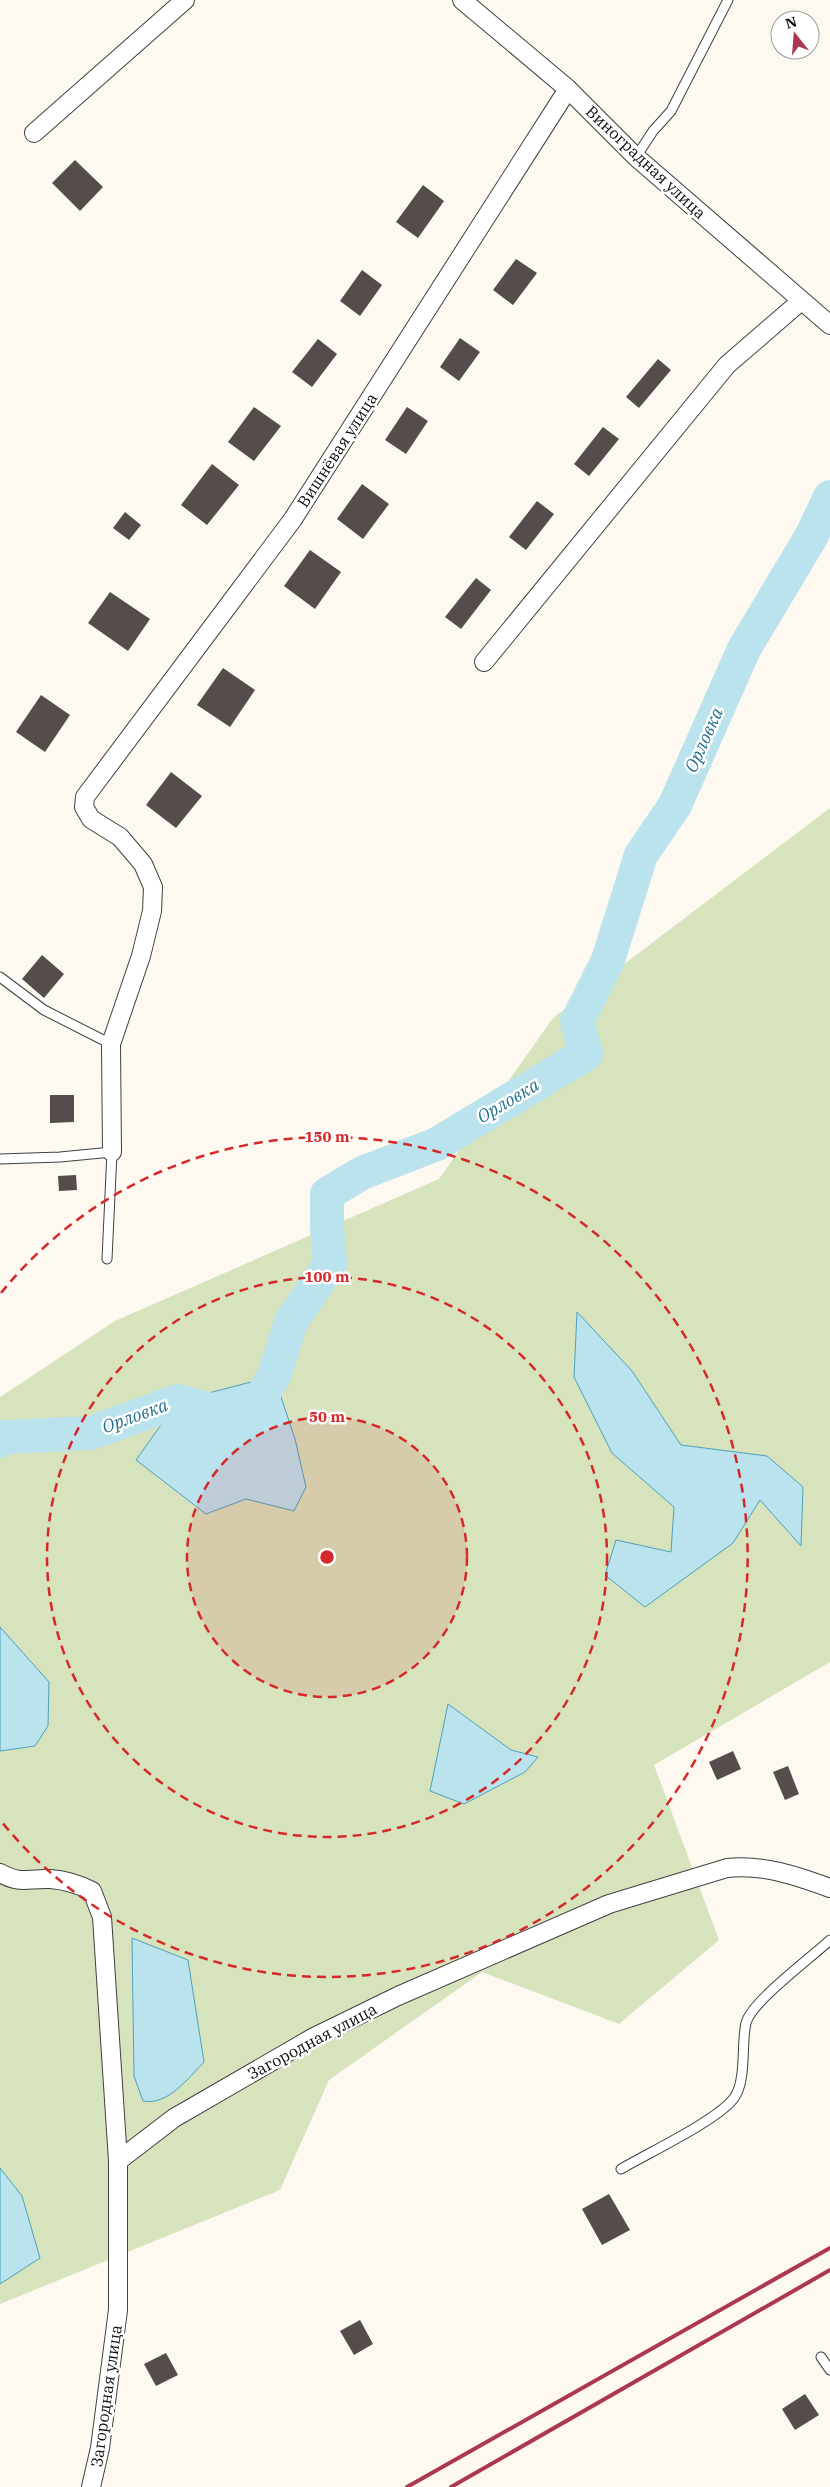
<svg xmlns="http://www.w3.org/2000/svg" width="830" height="2487" viewBox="0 0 830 2487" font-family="'IBM Plex Serif',serif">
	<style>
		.green { fill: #d7e3bd }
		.water { fill: #bae3ee; stroke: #4ba1bc }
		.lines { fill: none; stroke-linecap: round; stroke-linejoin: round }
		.river { stroke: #bae3ee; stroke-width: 34 }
		.building { fill: #554d4b }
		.lane-casing { stroke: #404040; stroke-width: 11 }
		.street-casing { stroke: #404040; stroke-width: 20 }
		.lane { stroke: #fff; stroke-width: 9 }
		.street { stroke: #fff; stroke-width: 18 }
		.rail { stroke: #ac374f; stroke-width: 4 }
		.ring { fill: none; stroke: #d62828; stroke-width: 2.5; stroke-dasharray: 9 6 }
		.labels { text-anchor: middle; stroke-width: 5; stroke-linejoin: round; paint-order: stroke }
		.street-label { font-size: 16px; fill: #0d0d0d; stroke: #fff }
		.water-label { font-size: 18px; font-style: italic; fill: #27728f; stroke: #fff }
		.centre { fill: #d62828; stroke: #fff; stroke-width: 2.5 }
		.ring-label { font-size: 15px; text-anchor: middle; font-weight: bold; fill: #d62828; stroke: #fff; stroke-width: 5; stroke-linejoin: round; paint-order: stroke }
	</style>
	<rect width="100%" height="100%" fill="#fdf8f0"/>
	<path class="green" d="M 830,808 L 830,1662 L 654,1765 L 719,1940 L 619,2024 L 482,1972 L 329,2080 L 280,2190 L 0,2304 L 0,1397 L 115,1321 L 439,1179 L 553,1018 Z"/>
	<g class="water">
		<path d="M 577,1312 L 632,1371 L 681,1445 L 767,1456 L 803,1487 L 801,1546 L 760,1500 L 733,1543 L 645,1607 L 605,1575 L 616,1540 L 671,1552 L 674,1507 L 612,1453 L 574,1377 Z"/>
		<path d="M 274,1376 L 295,1439 L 306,1487 L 294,1511 L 246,1499 L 206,1514 L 136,1460 L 178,1401 Z"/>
		<path d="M 0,1627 L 49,1682 L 48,1726 L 35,1746 L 0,1751 Z"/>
		<path d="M 448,1704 L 511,1750 L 538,1757 L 525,1772 L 464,1804 L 430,1791 Z"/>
		<path d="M 132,1938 L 188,1960 L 204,2062 C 188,2078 168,2106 143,2101 L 134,2076 Z"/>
		<path d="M 0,2168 L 22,2196 L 40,2258 L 0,2284 Z"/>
	</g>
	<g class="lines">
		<path class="river" d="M 0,1441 L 5,1437 L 91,1433 L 178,1401 L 247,1420 L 274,1376 L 291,1322 L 330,1264 L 327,1227 L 327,1194 L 362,1173 L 437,1144 L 586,1054 L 577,1022 L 608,960 L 641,855 L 675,805 L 744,649 L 811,537 L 830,497"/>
	</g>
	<g class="building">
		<path d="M 75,160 L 103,187 L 80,211 L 52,183 Z"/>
		<path d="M 423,185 L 444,201 L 418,238 L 396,222 Z"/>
		<path d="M 516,259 L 537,273 L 513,305 L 493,290 Z"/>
		<path d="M 362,270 L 382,285 L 360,316 L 340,301 Z"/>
		<path d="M 460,338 L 480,352 L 459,381 L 440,367 Z"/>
		<path d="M 318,339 L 337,354 L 312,387 L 292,372 Z"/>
		<path d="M 658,359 L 671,370 L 639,408 L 626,397 Z"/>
		<path d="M 254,407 L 281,426 L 254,461 L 228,442 Z"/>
		<path d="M 407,407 L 428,421 L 406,454 L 385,440 Z"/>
		<path d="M 603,427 L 619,439 L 589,476 L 574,464 Z"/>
		<path d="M 212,464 L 239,485 L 207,525 L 181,505 Z"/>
		<path d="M 362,484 L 389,504 L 363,539 L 337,519 Z"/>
		<path d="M 537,501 L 554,514 L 526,550 L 509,537 Z"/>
		<path d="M 125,512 L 141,525 L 129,540 L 113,528 Z"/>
		<path d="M 310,550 L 341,572 L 315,609 L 284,586 Z"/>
		<path d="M 476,578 L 491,590 L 461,629 L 445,617 Z"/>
		<path d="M 110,592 L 150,619 L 128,651 L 88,623 Z"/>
		<path d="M 223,668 L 255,690 L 230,727 L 197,705 Z"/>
		<path d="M 41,695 L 70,715 L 45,752 L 16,732 Z"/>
		<path d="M 171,772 L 202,796 L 176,828 L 146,805 Z"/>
		<path d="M 42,955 L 64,974 L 44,998 L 22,979 Z"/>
		<path d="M 50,1095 L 74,1095 L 74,1122 L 50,1123 Z"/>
		<path d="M 76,1175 L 77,1190 L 59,1191 L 58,1176 Z"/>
		<path d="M 733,1751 L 741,1769 L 717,1780 L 709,1762 Z"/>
		<path d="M 788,1766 L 799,1794 L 785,1800 L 773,1772 Z"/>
		<path d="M 609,2194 L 630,2230 L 602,2245 L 582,2209 Z"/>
		<path d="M 360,2320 L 373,2344 L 354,2355 L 340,2331 Z"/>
		<path d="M 166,2353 L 178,2375 L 156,2386 L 144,2364 Z"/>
		<path d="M 805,2394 L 819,2415 L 795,2430 L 782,2409 Z"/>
	</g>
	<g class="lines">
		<defs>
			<g id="lane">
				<path d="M 636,157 L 653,131 L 671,111 L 728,0"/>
				<path d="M 0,977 L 44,1010 L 111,1044"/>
				<path d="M 0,1159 L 60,1157 L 112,1152 L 107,1259"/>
				<path d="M 621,2169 C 648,2153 718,2120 734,2098 C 747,2080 741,2043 746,2023 C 751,2002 812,1957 830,1940"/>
				<path d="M 821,2357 L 830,2370"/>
			</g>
			<g id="street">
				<path d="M 462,0 L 568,89 L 636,157 L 830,325"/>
				<path d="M 34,133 L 185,0"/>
				<path d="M 484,662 L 727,365 L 801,301"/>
				<path d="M 112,1152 L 111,1044 L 141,956 L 152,911 L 153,887 L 143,864 L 120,837 L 91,819 L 84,807 L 85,797 L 293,519 L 568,89"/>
				<path d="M 0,1873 C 22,1885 27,1878 50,1879 C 66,1880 78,1884 92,1891 L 102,1917 L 118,2161"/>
				<path d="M 91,2487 L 100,2448 L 118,2310 L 118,2161 L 174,2118 L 314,2037 L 398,1996 L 609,1904 L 727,1868 C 763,1864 797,1876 830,1888"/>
			</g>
		</defs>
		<use href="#lane" class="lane-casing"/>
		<use href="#street" class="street-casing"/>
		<use href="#lane" class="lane"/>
		<use href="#street" class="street"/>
		<g class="rail">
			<path d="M 407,2487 L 830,2248"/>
			<path d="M 451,2487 L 830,2270"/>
		</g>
	</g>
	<circle cx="327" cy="1557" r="140" fill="#d62828" fill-opacity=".12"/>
	<g class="ring">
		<circle cx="327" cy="1557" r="140"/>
		<circle cx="327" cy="1557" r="280"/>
		<path d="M1 1293A420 420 0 1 1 1 1821"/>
	</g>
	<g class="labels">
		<g class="street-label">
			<text transform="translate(646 162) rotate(43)" y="6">Виноградная улица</text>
			<text transform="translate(337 450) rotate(-57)" y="6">Вишнёвая улица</text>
			<text transform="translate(312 2041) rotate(-28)" y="6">Загородная улица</text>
			<text transform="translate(106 2396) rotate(-82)" y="6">Загородная улица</text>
		</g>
		<g class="water-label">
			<text transform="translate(704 740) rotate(-66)" y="6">Орловка</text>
			<text transform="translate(508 1101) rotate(-31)" y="6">Орловка</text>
			<text transform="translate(135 1416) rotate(-20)" y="6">Орловка</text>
		</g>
	</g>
	<circle cx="327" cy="1557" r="8" class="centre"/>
	<g class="ring-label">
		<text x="327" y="1142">150 m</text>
		<text x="327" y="1282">100 m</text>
		<text x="327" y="1422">50 m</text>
	</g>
	<g transform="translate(795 35) rotate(343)"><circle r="24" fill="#ffffff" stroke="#9e9e9e"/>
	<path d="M0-4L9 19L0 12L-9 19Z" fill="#ac374f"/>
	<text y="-8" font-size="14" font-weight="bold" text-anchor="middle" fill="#0d0d0d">N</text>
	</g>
</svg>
